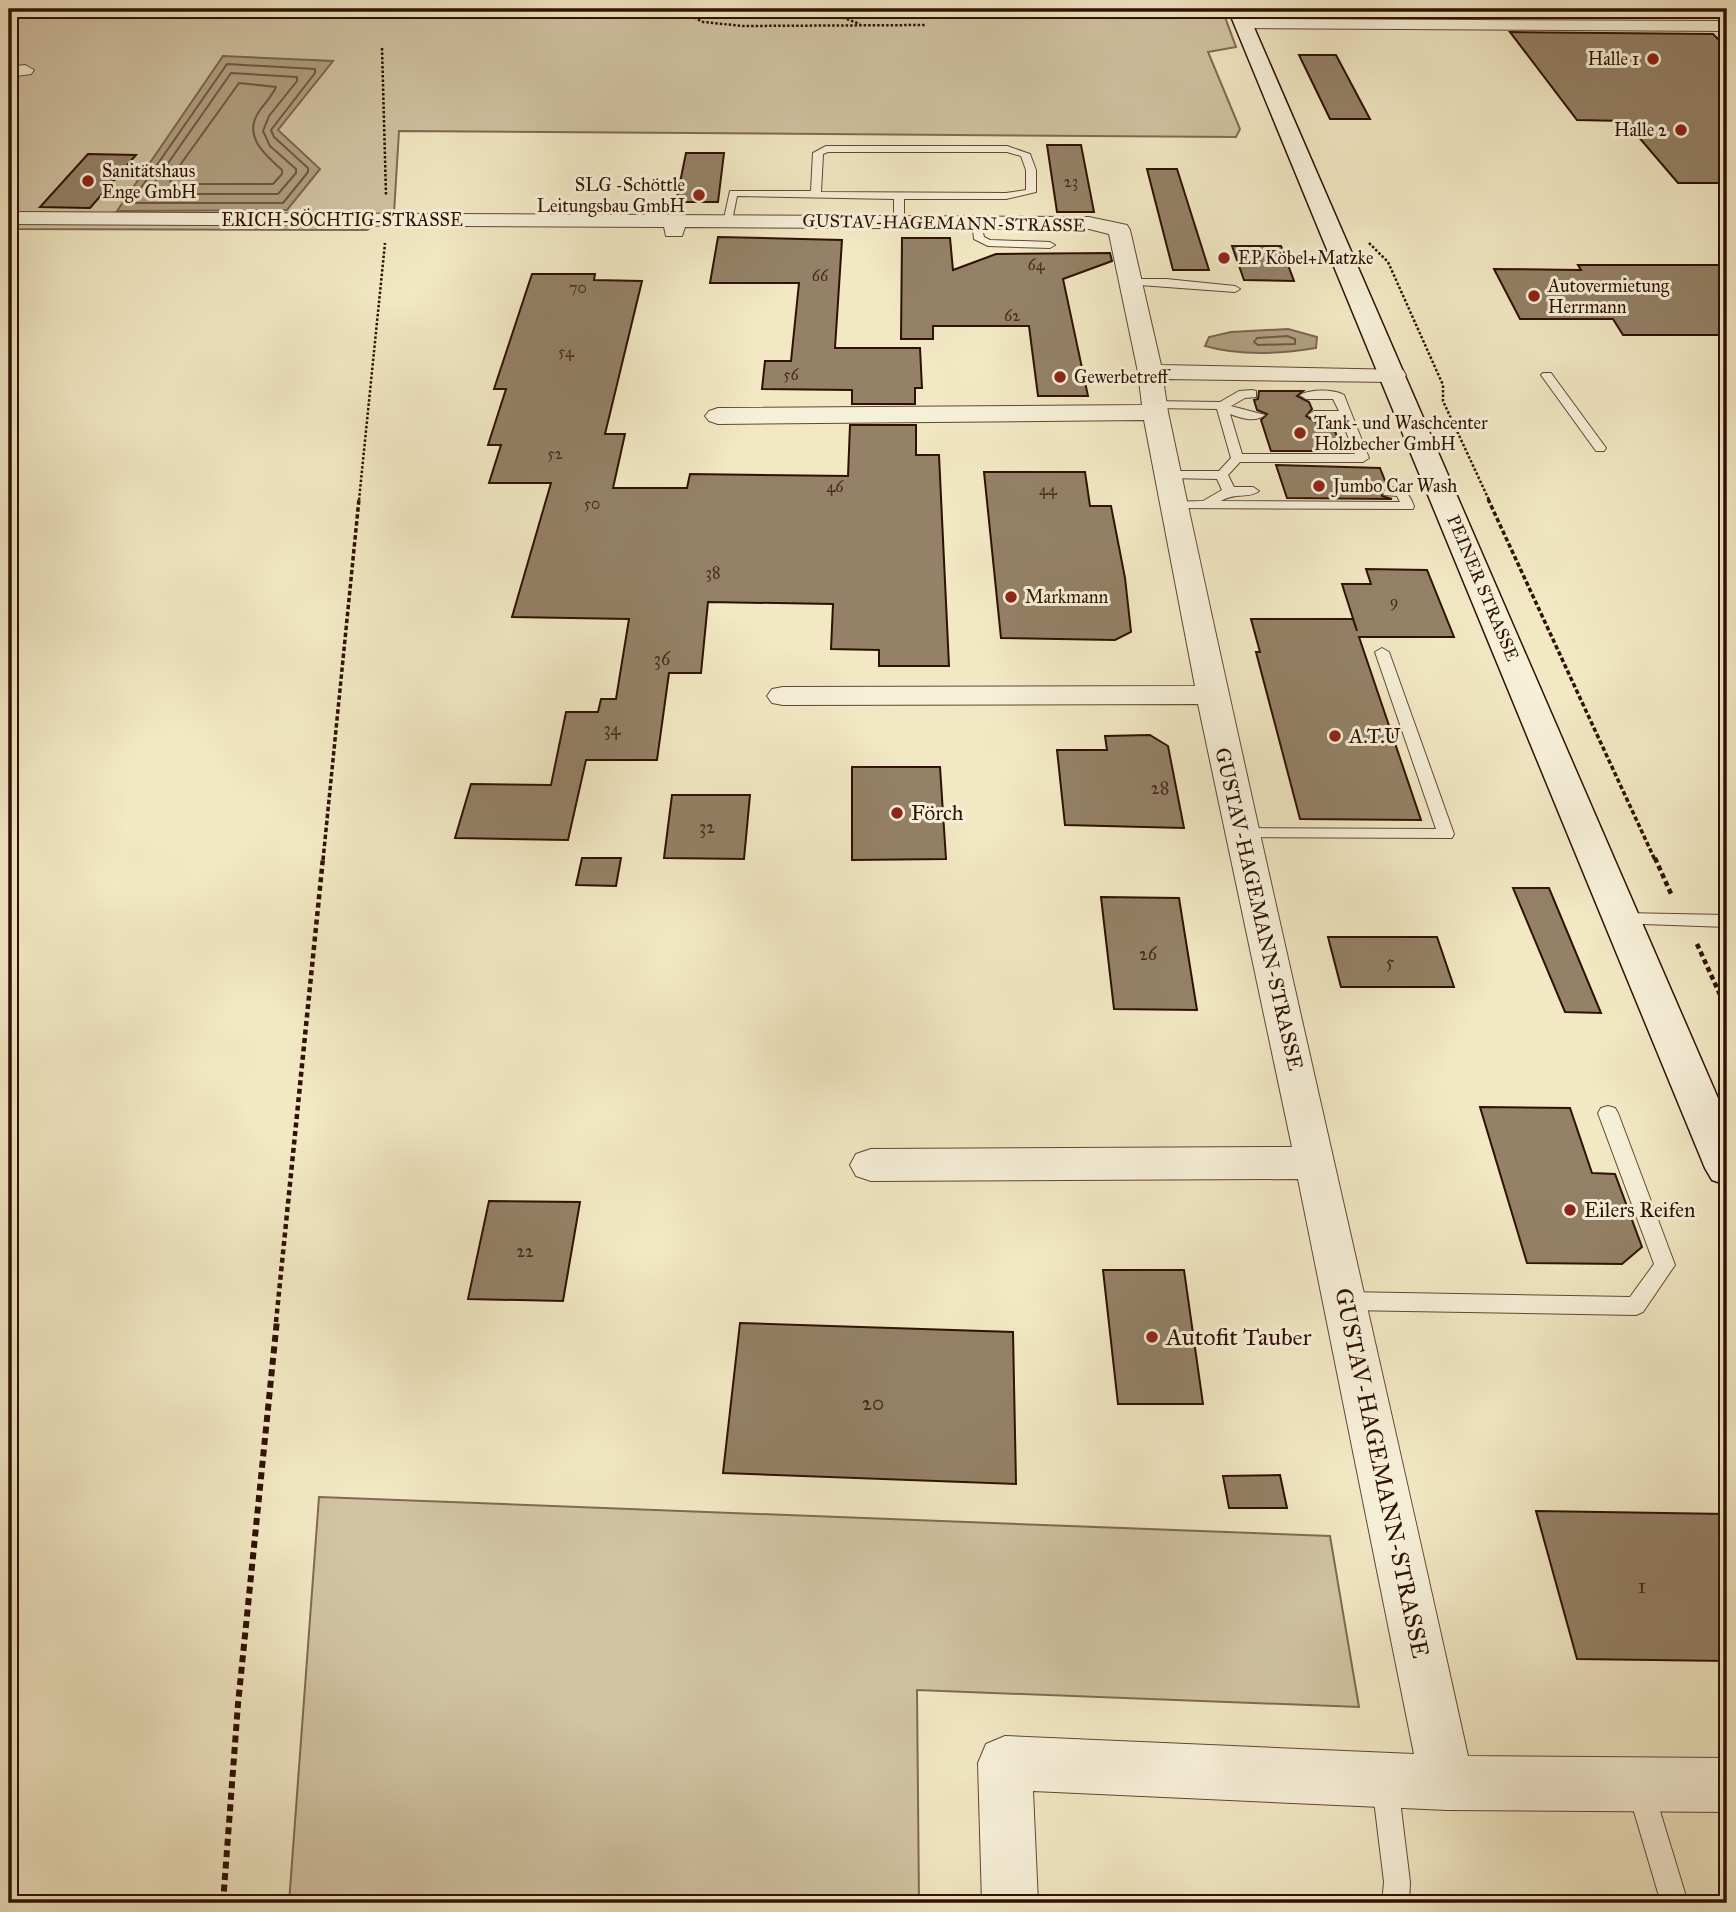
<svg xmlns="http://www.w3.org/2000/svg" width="1736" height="1912" font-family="'IM FELL Great Primer',serif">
  <rect width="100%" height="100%" fill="#f2e8c4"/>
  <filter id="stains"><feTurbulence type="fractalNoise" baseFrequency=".00286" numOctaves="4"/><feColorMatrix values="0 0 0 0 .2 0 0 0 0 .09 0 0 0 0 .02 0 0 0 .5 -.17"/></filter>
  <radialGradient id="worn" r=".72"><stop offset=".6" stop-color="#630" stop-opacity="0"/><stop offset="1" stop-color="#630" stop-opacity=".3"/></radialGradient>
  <g fill="#d1c3a3" stroke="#806a53" stroke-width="2">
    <path d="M9,9H1222L1236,47L1208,52L1240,129L1236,137L399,131L394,213L367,230L9,229Z"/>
    <path d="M319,1497L1330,1536L1359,1707L917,1690L919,1903H289Z"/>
  </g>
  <g fill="#b09f82" stroke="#7c664f" stroke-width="2">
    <path d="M223,56L333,61L278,130L320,169L287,210L117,211Z"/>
    <path d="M1288,329L1317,337L1316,348C1280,354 1240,356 1205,346L1209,337L1231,332Z"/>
  </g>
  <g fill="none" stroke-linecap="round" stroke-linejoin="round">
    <g stroke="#705842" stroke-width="2">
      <path d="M227,64L315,69V73L271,130L274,137L308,168V172L283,203H135L134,198Z"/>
      <path d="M231,73L297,77V81L269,116L263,131L270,146L296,169V173L278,194H151L150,189Z"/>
      <path d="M239,83L276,87C272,96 266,102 260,110C242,135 263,153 282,170V174L273,184H171L170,179Z"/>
      <path d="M1287,336L1295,339V344L1258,345L1254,342L1257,338Z"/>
    </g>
  </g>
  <g fill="#948167" stroke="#2f1103" stroke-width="2">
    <path d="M1510,32L1713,34L1727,48V183H1678L1625,121L1577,120Z"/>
    <path d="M1299,55H1336L1370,119H1330Z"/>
    <path d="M1047,145H1081L1094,212H1057Z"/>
    <path d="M686,153H724L718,202H676Z"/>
    <path d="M88,154L136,155L90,208L40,207Z"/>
    <path d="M1147,169H1177L1209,270H1173Z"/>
    <path d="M718,237L842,240L835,348H920L922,388H915V404H852V390L762,389L765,361H791L799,283H710Z"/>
    <path d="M902,238H950L953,270L996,254L1110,253L1112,261L1063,279L1088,396H1038L1029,326H933V339H901Z"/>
    <path d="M1232,246H1281L1294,281L1244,280Z"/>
    <path d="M1578,265H1727V335H1623L1613,319H1520L1494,269L1581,270Z"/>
    <path d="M532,274H595L594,280L642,281L605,434H625L613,488H687L690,474L848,476L850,425H916V455H939L949,666H879V650L831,649L833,604L708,602L701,673H669L657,760H586L568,840L455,838L471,784L551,785L566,712H598L601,699H616L629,619L512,617L551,483H489L501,445H488L506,389H494Z"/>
    <path d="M1259,391H1303L1297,396L1309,402L1312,409L1306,416L1317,423L1332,424L1343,451H1271L1261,420L1267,414L1257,410L1254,400L1258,399Z"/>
    <path d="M1276,465L1380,468L1387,486L1381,491L1382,496L1392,499L1287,498Z"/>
    <path d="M984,472H1085L1090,506H1111L1125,578L1131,632L1115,640L1001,638Z"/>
    <path d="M1366,569L1427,570L1454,637H1359L1421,820L1300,819L1256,652H1260L1251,619H1353L1357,631L1342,584H1371Z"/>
    <path d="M1150,735L1168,746L1184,828L1065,825L1057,750H1107L1105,736Z"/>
    <path d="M852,767H940L946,859L852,860Z"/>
    <path d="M672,795H750L744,859L664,858Z"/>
    <path d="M582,858H621L616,886L576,885Z"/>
    <path d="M1513,888H1549L1601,1013L1565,1012Z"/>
    <path d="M1101,897L1179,898L1197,1010L1114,1009Z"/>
    <path d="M1328,937H1437L1454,987H1341Z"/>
    <path d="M1480,1107L1570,1108L1592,1173L1615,1174L1642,1247L1622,1264L1527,1263Z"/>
    <path d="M489,1201L580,1202L563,1301L468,1299Z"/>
    <path d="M1103,1270H1184L1203,1404H1118Z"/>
    <path d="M740,1323L1013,1332L1016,1484L723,1473Z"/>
    <path d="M1280,1475L1287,1508H1229L1223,1476Z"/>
    <path d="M1536,1511L1727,1514V1661L1577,1659Z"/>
  </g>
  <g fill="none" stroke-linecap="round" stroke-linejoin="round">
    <defs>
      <g id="lane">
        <path d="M83,9L76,14H9V10Z"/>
        <path d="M1330,9H1435L1436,10L1432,12H1333Z"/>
        <path d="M826,146H1007L1030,154L1036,170V192L1006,199H904V222L899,225L894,222V199L737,196L732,221L723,223L730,191H811L813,153ZM828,152H1007L1021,156L1026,170V190L1006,193L821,192L823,154Z"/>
        <path d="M972,220H980L984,237L990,240L1050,242L1055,245L1050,248L988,246L974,239Z"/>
        <path d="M1130,279H1166L1235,286L1240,289L1235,292L1126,284V280Z"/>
        <path d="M1543,373H1551L1606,448L1604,451H1596L1541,375Z"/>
        <path d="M1252,390L1256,391V397L1245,398L1231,406L1265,415C1255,423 1241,418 1230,414L1242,454H1355L1341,419H1314L1308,415L1314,411H1339L1333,399H1306L1300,395C1310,389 1334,389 1344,395L1369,458L1363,462H1240L1228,475L1234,487H1253L1259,491C1249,499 1236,492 1221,501L1400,502L1397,496L1384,495L1383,492C1400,480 1408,491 1414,506L1413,509L1168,508V502L1203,501L1222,490L1217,479L1167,478L1163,477V471H1219L1231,458L1217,409L1154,408L1150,407V401L1220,402L1239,391Z"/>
        <path d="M1382,648L1389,652L1454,834L1452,838L1236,837L1234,833L1242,828L1436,829L1375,652Z"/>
        <path d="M1622,913L1727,915V927L1616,923L1613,919Z"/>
        <path d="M1608,1106L1615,1108L1618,1113L1675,1265L1643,1312L1636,1315L1346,1310L1339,1307L1336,1301L1339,1295L1346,1292L1630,1297L1654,1264L1598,1113L1601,1108Z"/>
        <path d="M1385,1771L1394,1775L1398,1784L1410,1882L1409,1903H1382L1384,1882L1372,1784L1376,1775Z"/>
        <path d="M1640,1775L1649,1779L1653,1788L1688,1903H1661L1627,1788L1631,1779Z"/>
      </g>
      <g id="street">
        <path d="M1243,19L1727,21V31L1237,28L1235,24L1237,20Z"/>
        <path d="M25,65L34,70L31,74L9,77V67Z"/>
        <path d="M9,212L1089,217L1127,225L1130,230L1161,365L1403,370L1406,375L1403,380L1394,382L1163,379L1168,412C1263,861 1369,1308 1468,1756L1727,1758V1812L1447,1810L1033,1791L1038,1903H982L978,1763L986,1744L1005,1736L1414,1754L1298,1179L871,1181L856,1176L850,1165L856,1154L871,1149L1292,1147L1198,704L783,705L772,703L767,696L772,689L783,687L1195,686L1144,420L718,424L709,421L705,416L709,411L718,408L1142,405L1138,372L1109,234L1089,229L685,227L682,236H666L664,227L9,224Z"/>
      </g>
      <path id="secondary" d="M1228,9H1246L1727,1119V1185L1712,1180L1705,1168Z"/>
    </defs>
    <use href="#lane" stroke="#604733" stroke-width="2"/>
    <use href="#street" stroke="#604733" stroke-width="2"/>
    <use href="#secondary" stroke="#2f1103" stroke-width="3"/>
    <g stroke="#2f1103" stroke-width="2.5" stroke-dasharray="2.5 2" stroke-linecap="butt">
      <path d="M678,9L703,22L743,26L925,25"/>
      <path d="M832,9L844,18L860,24"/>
      <path d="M382,48L386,195"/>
      <path d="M1369,243L1388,262L1443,385V401L1489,500"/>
      <path d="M359,500L385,243"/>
    </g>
    <g stroke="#2f1103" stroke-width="3.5" stroke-dasharray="4.5 2.5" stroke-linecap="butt">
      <path d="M1488,499L1655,860"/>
      <path d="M323,860L359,499"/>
    </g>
    <g stroke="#2f1103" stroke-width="4.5" stroke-dasharray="5 3.5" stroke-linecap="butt">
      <path d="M1655,858L1672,896"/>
      <path d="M1697,944L1727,1010"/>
      <path d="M276,1322L323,858"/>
    </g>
    <path stroke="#2f1103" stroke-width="6" stroke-dasharray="7 4.5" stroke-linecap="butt" d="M223,1903L238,1704L277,1320"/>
    <use href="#lane" fill="#f7f0d9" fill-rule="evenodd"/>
    <use href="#street" fill="#f7f0d9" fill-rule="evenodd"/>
    <use href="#secondary" fill="#f7f0d9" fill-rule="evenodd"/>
  </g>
  <g fill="#8f2418" stroke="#f7f0d9" stroke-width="2.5">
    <circle cx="1653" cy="59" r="7"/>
    <circle cx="1681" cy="130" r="7"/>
    <circle cx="88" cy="181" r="7"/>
    <circle cx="699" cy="195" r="7"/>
    <circle cx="1224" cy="258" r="7"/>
    <circle cx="1534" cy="296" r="7"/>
    <circle cx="1060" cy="377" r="7"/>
    <circle cx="1300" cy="433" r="7"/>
    <circle cx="1319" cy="486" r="7"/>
    <circle cx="1011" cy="597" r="7"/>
    <circle cx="1335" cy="736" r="7"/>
    <circle cx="897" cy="813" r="7"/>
    <circle cx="1570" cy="1210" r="7"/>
    <circle cx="1152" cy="1337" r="7"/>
  </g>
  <g text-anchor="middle" stroke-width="6" stroke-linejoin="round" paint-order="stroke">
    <g font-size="16" fill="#482d1c">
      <text x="1071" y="187">23</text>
      <text x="1036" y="270">64</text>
      <text x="820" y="281">66</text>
      <text x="578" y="293">70</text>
      <text x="1012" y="321">62</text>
      <text x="566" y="357">54</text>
      <text x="791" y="380">56</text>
      <text x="555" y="459">52</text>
      <text x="835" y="492">46</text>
      <text x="1048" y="495">44</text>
      <text x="592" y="509">50</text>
      <text x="713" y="578">38</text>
      <text x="1394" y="607">9</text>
    </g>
    <g font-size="18" fill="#2f1103" stroke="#f7f0d9" text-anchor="start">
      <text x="1639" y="65" text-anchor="end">Halle 1</text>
      <text x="1667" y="136" text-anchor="end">Halle 2</text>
      <text x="102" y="177">Sanitätshaus<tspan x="102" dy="21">Enge GmbH</tspan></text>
      <text x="685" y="191" text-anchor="end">SLG -Schöttle<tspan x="685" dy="21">Leitungsbau GmbH</tspan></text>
      <text x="1238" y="264">EP Köbel+Matzke</text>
      <text x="1548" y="292">Autovermietung<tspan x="1548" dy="21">Herrmann</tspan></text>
      <text x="1074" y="383">Gewerbetreff</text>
      <text x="1314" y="429">Tank- und Waschcenter<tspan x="1314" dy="21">Holzbecher GmbH</tspan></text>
      <text x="1333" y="492">Jumbo Car Wash</text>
      <text x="1025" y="603">Markmann</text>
    </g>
    <g font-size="18" fill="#2f1103" stroke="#f7f0d9">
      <text x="342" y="226">ERICH-SÖCHTIG-STRASSE</text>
      <text transform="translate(944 223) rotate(1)" y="6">GUSTAV-HAGEMANN-STRASSE</text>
      <text transform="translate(1483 588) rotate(67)" y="6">PEINER STRASSE</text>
    </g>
    <g font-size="18" fill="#482d1c">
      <text x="662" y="665">36</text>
      <text x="612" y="735">34</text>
      <text x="1160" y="794">28</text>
      <text x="707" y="833">32</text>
      <text x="1148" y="960">26</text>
      <text x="1390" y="968">5</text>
      <text x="525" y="1257">22</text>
    </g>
    <g font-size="21" fill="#2f1103" stroke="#f7f0d9" text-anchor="start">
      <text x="1349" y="743">A.T.U</text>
      <text x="911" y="820">Förch</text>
      <text x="1584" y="1217">Eilers Reifen</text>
    </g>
    <g font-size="21" fill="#2f1103" stroke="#f7f0d9">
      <text transform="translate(1259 909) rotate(77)" y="7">GUSTAV-HAGEMANN-STRASSE</text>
    </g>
    <g font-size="21" fill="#482d1c">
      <text x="873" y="1410">20</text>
      <text x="1642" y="1593">1</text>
    </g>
    <g font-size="24" fill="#2f1103" stroke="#f7f0d9" text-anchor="start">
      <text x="1166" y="1345">Autofit Tauber</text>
    </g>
    <g font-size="24" fill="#2f1103" stroke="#f7f0d9">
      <text transform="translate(1382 1473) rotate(78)" y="8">GUSTAV-HAGEMANN-STRASSE</text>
    </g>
  </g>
  <rect width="1736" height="1912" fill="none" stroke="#f2e8c4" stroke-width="35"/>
  <rect x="10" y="10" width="1715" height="1891" fill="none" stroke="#2f1103" stroke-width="3.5"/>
  <rect x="18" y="18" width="1701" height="1877" fill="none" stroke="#2f1103" stroke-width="2"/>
  <rect width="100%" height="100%" filter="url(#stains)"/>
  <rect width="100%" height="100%" fill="url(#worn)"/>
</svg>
